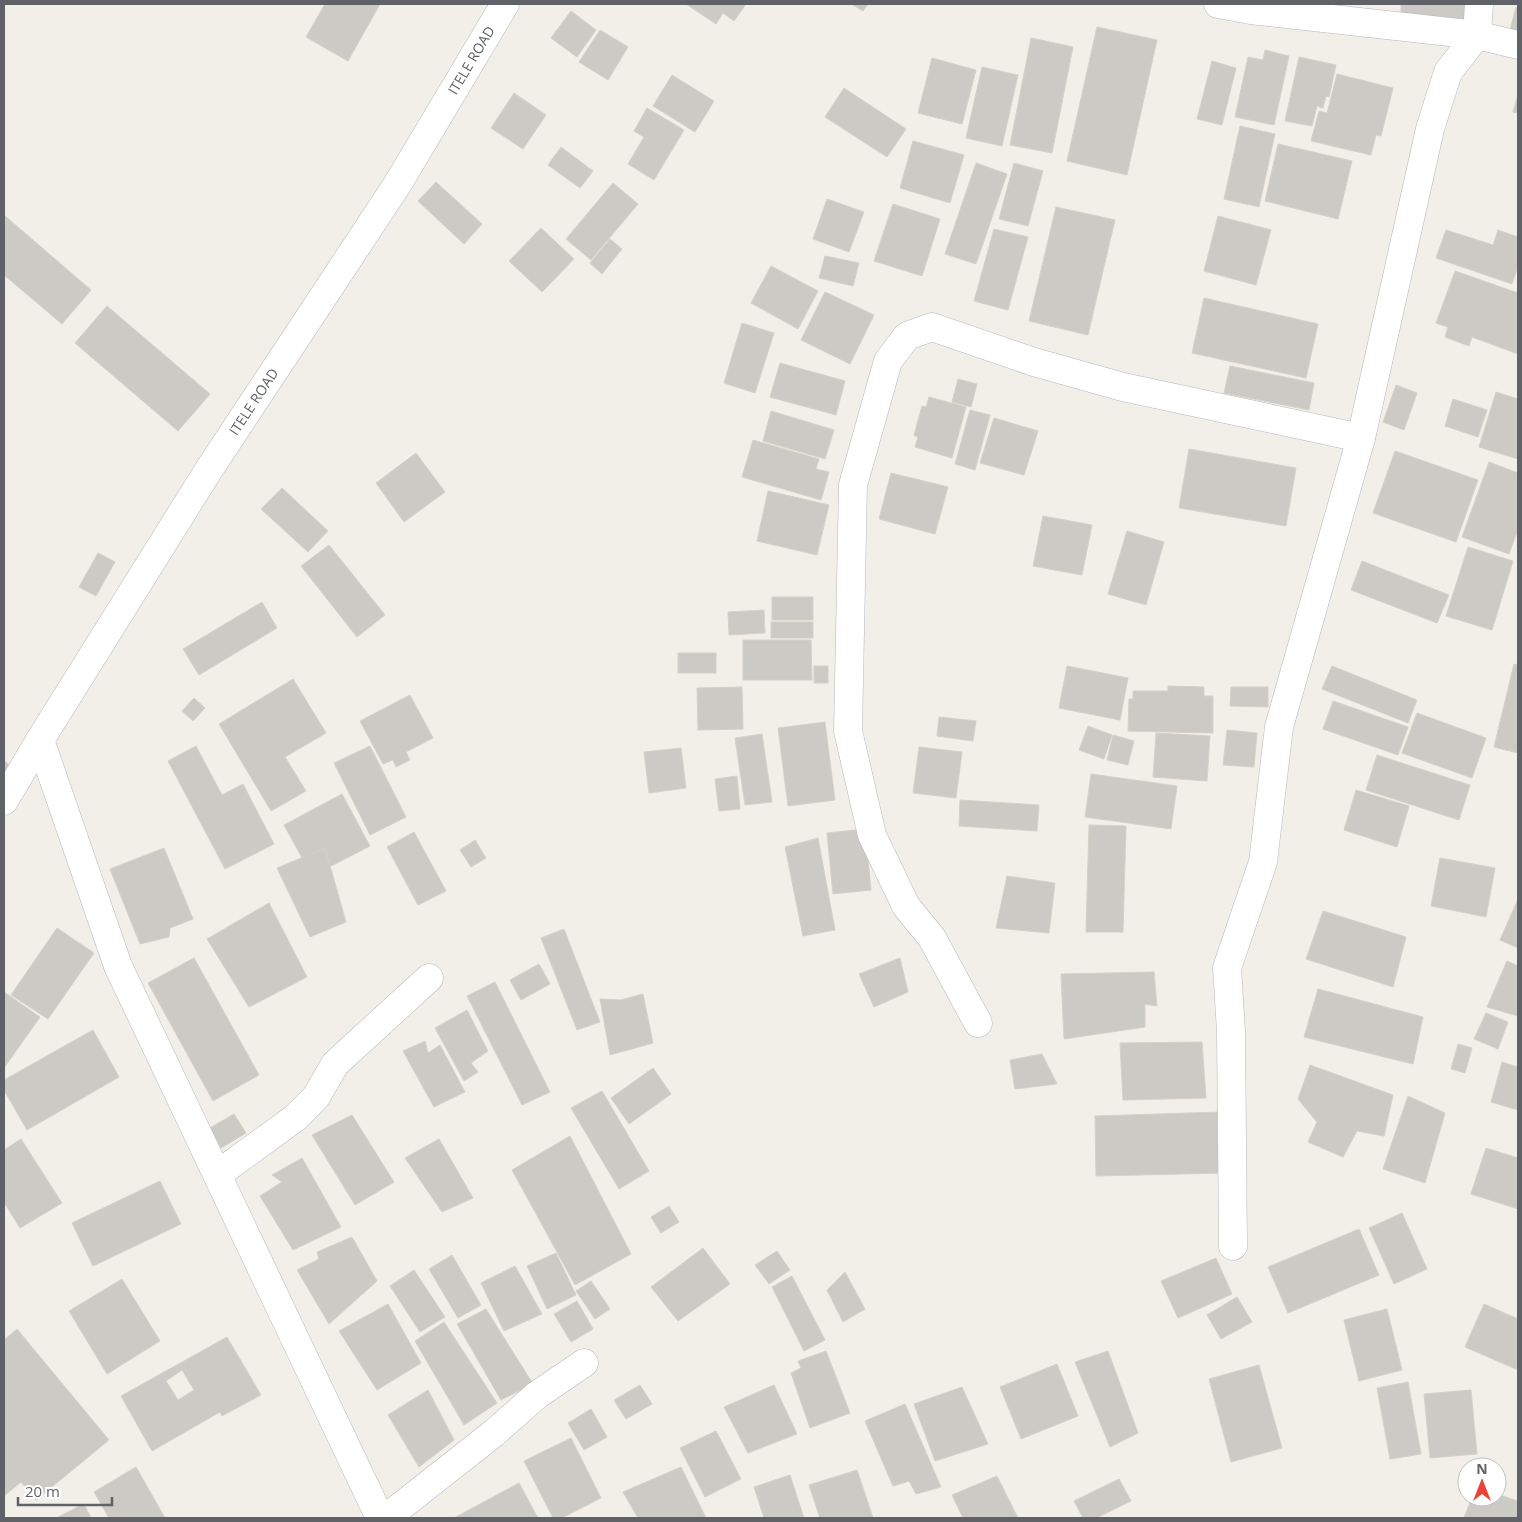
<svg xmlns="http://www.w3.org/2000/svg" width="1522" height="1522" font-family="'Open Sans',sans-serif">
  <rect width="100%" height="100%" fill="#f1efe8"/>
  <g fill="#cccac5" stroke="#d6d1c6" fill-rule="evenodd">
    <path d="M325,4H380L348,61L306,37Z"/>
    <path d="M686,4H746L734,21L723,13L716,24Z"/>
    <path d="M851,4H868L863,11Z"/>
    <rect x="1401" y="4" width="70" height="18"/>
    <path d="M1516,7L1518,8V32L1510,30Z"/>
    <path d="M571,11L596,30L577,57L551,38Z"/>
    <path d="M1097,27L1157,40L1127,175L1067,161Z"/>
    <path d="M600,30L628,47L608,80L579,62Z"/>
    <path d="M1031,38L1073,47L1052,153L1010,145Z"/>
    <path d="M1265,50L1289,56L1274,125L1235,117L1248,57L1263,60Z"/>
    <path d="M1299,57L1336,65L1329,97L1326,96L1323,108L1317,106L1312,126L1285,121Z"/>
    <path d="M932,58L976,70L962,124L918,113Z"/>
    <path d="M1212,61L1236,68L1222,125L1197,119Z"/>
    <path d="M982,67L1018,75L1002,146L966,138Z"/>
    <path d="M1337,74L1393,88L1381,136L1376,135L1371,155L1311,141L1319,111L1327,113Z"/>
    <path d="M672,75L714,101L695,132L653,106Z"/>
    <path d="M844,88L906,129L887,157L825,117Z"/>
    <path d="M514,93L546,115L523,149L491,128Z"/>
    <path d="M1518,94V113L1513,112Z"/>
    <path d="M647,108L684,130L654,180L628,164L644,137L634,131Z"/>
    <path d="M1240,126L1275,134L1259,207L1224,199Z"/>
    <path d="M913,141L964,155L950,203L900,188Z"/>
    <path d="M1278,144L1352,161L1338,219L1265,201Z"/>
    <path d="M561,147L593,171L580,188L548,165Z"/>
    <path d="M976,163L1007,174L976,264L945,254Z"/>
    <path d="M1014,163L1043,171L1028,226L999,219Z"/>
    <path d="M436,182L482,224L464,244L418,201Z"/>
    <path d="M613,183L638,204L591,260L566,239Z"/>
    <path d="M827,199L864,212L849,252L813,239Z"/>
    <path d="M893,204L940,219L922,276L874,261Z"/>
    <path d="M1056,207L1115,220L1088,335L1029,321Z"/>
    <path d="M4,215L91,290L62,324L4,275Z"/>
    <path d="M1218,216L1271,230L1256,285L1204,271Z"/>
    <path d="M541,228L574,259L542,292L509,261Z"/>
    <path d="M994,229L1028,237L1008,310L974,301Z"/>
    <path d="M1446,230L1493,245L1498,230L1518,237V266L1512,284L1436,258Z"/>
    <path d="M610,239L622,249L602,274L590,263Z"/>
    <path d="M825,256L859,263L853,286L819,278Z"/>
    <path d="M771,266L818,291L798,329L751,303Z"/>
    <path d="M1455,271L1518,293V354L1472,337L1469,346L1445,337L1448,327L1436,323Z"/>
    <path d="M825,292L874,315L850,364L801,340Z"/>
    <path d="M1204,298L1318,324L1306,378L1192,353Z"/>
    <path d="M107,306L210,394L178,431L75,343Z"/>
    <path d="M742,323L774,333L755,393L724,383Z"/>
    <path d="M780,363L845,381L836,415L770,397Z"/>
    <path d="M1230,366L1314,383L1309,410L1224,393Z"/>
    <path d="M958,379L977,384L971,407L952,402Z"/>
    <path d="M1396,385L1417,393L1404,430L1383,422Z"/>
    <path d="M1496,392L1518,399V459L1479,447Z"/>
    <path d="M929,397L966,407L952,458L915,447L918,437L914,435L922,406L926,407Z"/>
    <path d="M1453,399L1487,410L1478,437L1445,426Z"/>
    <path d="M970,410L990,415L975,470L955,464Z"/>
    <path d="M771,411L834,430L825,459L763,441Z"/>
    <path d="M994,418L1038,431L1024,475L980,463Z"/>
    <path d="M753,440L819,459L816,469L829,472L821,500L742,477Z"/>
    <path d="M1189,449L1296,468L1286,526L1179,508Z"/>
    <path d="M1395,451L1478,480L1456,542L1373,513Z"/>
    <path d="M416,453L445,492L404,522L376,483Z"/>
    <path d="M1489,462L1518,473V529L1509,554L1462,537Z"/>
    <path d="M891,473L948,487L935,534L879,519Z"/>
    <path d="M282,488L328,531L308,552L261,509Z"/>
    <path d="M768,491L829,505L817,555L757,541Z"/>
    <path d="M1043,516L1092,525L1082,575L1033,566Z"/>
    <path d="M1127,531L1164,542L1146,605L1108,594Z"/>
    <path d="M329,545L385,615L357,637L301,566Z"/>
    <path d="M1468,547L1513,561L1492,630L1446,616Z"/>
    <path d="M98,553L115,562L96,596L79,587Z"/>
    <path d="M1362,561L1449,595L1437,623L1351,590Z"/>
    <rect x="772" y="597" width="41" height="23"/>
    <path d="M262,602L277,628L199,675L183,649Z"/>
    <path d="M764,610L765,633L729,635L728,612Z"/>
    <rect x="771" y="622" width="42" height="16"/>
    <path d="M743,640H811L812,680H743Z"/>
    <rect x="678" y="653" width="38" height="20"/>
    <path d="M1514,664L1518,665V753L1494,747Z"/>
    <rect x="814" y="666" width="14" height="17"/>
    <path d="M1067,666L1128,678L1120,720L1059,708Z"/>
    <path d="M1332,666L1417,700L1408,723L1322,689Z"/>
    <path d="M293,679L326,733L285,757L306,791L271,811L219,724Z"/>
    <path d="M1168,686L1204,687V696H1213V733L1128,731L1129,699H1133V691H1168Z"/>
    <path d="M742,687L743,729L698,730L697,688Z"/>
    <path d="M1231,687H1268V707L1230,706Z"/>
    <path d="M410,695L433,738L406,752L410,760L396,767L393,760L383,764L360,721Z"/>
    <path d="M194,698L205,708L193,721L182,711Z"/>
    <path d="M1333,701L1408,727L1398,755L1323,729Z"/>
    <path d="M1417,713L1486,738L1472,778L1402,753Z"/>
    <path d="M939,717L976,721L973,741L937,736Z"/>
    <path d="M825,722L835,800L788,806L778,728Z"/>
    <path d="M1088,726L1112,735L1104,759L1079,750Z"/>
    <path d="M1227,730L1257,733L1254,767L1223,765Z"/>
    <path d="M1156,733L1210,736L1207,781L1153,777Z"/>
    <path d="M762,734L772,802L745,805L735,738Z"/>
    <path d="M1113,735L1134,741L1128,765L1107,760Z"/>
    <path d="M196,746L222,795L243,784L274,844L225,869L168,761Z"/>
    <path d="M370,746L406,817L370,835L334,763Z"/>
    <path d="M919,747L962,752L956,798L913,793Z"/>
    <path d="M681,748L686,788L649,793L644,752Z"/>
    <path d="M1377,755L1470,785L1459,820L1366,790Z"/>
    <path d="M4,760L10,766L4,773Z"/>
    <path d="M1091,774L1177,786L1171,829L1085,817Z"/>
    <path d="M737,776L740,809L719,811L715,779Z"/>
    <path d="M1356,790L1409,806L1397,847L1344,830Z"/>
    <path d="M342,794L370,846L312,876L284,825Z"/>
    <path d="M960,800L1039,805L1037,831L959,826Z"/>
    <path d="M1089,825L1126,826L1123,932H1086Z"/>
    <path d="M865,829L871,890L833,894L827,833Z"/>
    <path d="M414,832L446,891L418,905L387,847Z"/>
    <path d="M818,838L835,930L803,936L785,847Z"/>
    <path d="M475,840L486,858L471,867L460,850Z"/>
    <path d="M164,848L193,919L170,928L169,937L140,944L110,869Z"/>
    <path d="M325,848L346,922L310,937L277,868Z"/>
    <path d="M1440,858L1495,868L1486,917L1431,906Z"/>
    <path d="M1007,876L1055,883L1049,933L996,928Z"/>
    <path d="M1518,899V948L1500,940Z"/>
    <path d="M269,903L307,977L249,1007L207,939Z"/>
    <path d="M1323,911L1406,937L1393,987L1306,959Z"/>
    <path d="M57,928L94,953L48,1019L11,995Z"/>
    <path d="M564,929L600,1022L577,1030L541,938Z"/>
    <path d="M194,958L259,1075L213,1101L148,983Z"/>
    <path d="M900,958L908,992L874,1007L859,974Z"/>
    <path d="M1507,961L1518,966V1016L1487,1007Z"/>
    <path d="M539,964L550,984L521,1000L510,980Z"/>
    <path d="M1154,972L1157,1006L1145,1004V1027L1064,1039L1061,974Z"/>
    <path d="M495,982L550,1092L522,1105L467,996Z"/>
    <path d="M1318,989L1423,1017L1413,1064L1304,1037Z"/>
    <path d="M4,992L40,1017L4,1068Z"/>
    <path d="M643,994L653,1043L610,1055L600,999L621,1000Z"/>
    <path d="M467,1010L488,1051L471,1063L478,1072L464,1081L435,1028Z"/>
    <path d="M1486,1013L1508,1022L1498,1049L1474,1039Z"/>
    <path d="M93,1030L119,1077L27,1130L4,1090V1080Z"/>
    <path d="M425,1041L428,1053L440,1045L465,1092L434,1107L403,1051Z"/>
    <path d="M1202,1042L1206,1098L1123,1100L1120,1043Z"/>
    <path d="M1458,1044L1472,1048L1465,1073L1451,1069Z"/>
    <path d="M1042,1054L1057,1084L1015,1089L1010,1060Z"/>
    <path d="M1502,1062L1518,1067V1110L1491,1102Z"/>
    <path d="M1310,1065L1393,1095L1384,1136L1357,1131L1343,1157L1308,1142L1317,1122L1298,1099Z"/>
    <path d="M653,1068L671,1094L629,1124L611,1098Z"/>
    <path d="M602,1091L649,1171L619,1189L571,1108Z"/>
    <path d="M1408,1096L1445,1113L1425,1183L1383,1169Z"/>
    <path d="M1221,1112L1223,1173L1096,1176L1095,1116Z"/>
    <path d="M234,1114L246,1133L221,1148L210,1128Z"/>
    <path d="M352,1115L394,1182L355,1205L312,1135Z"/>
    <path d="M570,1136L631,1254L575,1285L512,1170Z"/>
    <path d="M21,1139L62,1203L20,1228L4,1202V1150Z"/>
    <path d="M439,1139L473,1198L442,1212L405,1158Z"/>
    <path d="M1486,1148L1518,1158V1209L1471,1194Z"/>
    <path d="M302,1158L341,1227L293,1250L260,1196L282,1182L272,1175Z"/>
    <path d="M160,1181L181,1224L93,1266L72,1223Z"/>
    <path d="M669,1206L679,1222L661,1233L651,1217Z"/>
    <path d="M1402,1213L1427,1269L1394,1284L1369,1228Z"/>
    <path d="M1359,1229L1379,1275L1288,1313L1268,1267Z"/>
    <path d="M352,1237L377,1281L329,1324L297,1270L319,1259L317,1252Z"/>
    <path d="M703,1248L730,1284L678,1321L651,1287Z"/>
    <path d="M777,1251L790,1270L769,1284L755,1265Z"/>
    <path d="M556,1253L576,1295L547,1309L527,1266Z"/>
    <path d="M452,1255L481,1305L458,1318L429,1269Z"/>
    <path d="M1216,1258L1232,1294L1178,1318L1161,1281Z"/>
    <path d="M515,1266L542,1314L504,1331L481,1283Z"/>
    <path d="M414,1270L445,1317L420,1332L390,1286Z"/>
    <path d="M845,1272L865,1309L843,1322L827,1290Z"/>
    <path d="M792,1276L825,1340L804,1351L772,1287Z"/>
    <path d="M122,1279L160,1341L107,1374L69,1311Z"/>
    <path d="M591,1281L610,1309L595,1319L576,1291Z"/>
    <path d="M1237,1297L1252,1322L1221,1339L1207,1315Z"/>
    <path d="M577,1301L593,1329L571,1342L554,1314Z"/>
    <path d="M388,1304L421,1363L377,1390L339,1331Z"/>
    <path d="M1484,1304L1518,1319V1370L1465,1347Z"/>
    <path d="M486,1309L533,1384L501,1400L457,1324Z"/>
    <path d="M1387,1309L1402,1370L1359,1381L1344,1320Z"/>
    <path d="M444,1322L497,1403L464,1425L415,1341Z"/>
    <path d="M17,1329L109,1440L36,1500L21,1482L4,1496V1340Z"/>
    <path d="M227,1337L261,1395L222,1416L220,1412L152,1451L121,1396ZM182,1370L194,1390L178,1400L166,1381Z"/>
    <path d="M826,1351L850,1413L810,1428L791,1373L801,1368L798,1361Z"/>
    <path d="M1108,1351L1138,1433L1110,1447L1075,1362Z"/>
    <path d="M1057,1364L1078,1416L1021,1439L1000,1387Z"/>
    <path d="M1259,1365L1282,1448L1231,1462L1209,1379Z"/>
    <path d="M1408,1382L1421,1454L1390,1459L1377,1388Z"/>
    <path d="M640,1385L652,1404L626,1419L614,1400Z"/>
    <path d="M774,1385L797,1434L748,1453L724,1407Z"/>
    <path d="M962,1387L988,1444L935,1461L914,1404Z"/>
    <path d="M428,1390L454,1440L419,1467L388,1415Z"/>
    <path d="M1471,1390L1477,1454L1430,1458L1424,1394Z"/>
    <path d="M905,1404L941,1487L916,1494L909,1481L893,1486L865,1421Z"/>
    <path d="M591,1409L607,1437L584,1450L568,1423Z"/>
    <path d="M716,1431L741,1479L705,1497L680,1448Z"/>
    <path d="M571,1438L601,1498L562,1518H553L524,1461Z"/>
    <path d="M136,1467L165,1518H109L94,1492Z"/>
    <path d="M681,1467L706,1518H638L623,1492Z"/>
    <path d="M857,1470L873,1518H820L809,1485Z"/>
    <path d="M790,1475L804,1518H764L754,1487Z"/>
    <path d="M997,1476L1018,1518H963L952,1495Z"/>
    <path d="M1119,1479L1131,1501L1096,1518H1083L1074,1501Z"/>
    <path d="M519,1483L538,1518H454Z"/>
    <path d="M1497,1494L1518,1501V1518H1464L1472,1497H1497Z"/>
    <path d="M84,1504L91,1518H56Z"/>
  </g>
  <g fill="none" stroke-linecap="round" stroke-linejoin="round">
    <defs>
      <g id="street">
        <path d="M1218,4L1251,10L1477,35L1518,45"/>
        <path d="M40,740L118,966L380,1518"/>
        <path id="s1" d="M4,801L40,740L208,471L397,185L505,4"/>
        <path d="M978,1023L932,938L906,906L872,835L848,731L853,485L888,361L907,336L932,327L1034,362L1123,387L1361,438"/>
        <path d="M218,1174L295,1118L316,1097L335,1064L429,978"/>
        <path d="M1233,1246L1231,1031L1227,968L1263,862L1279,727L1361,438L1430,129L1448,72L1477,35L1479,4"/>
        <path d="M386,1518L494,1433L537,1395L584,1363"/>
      </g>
    </defs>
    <use href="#street" stroke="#b5b8bc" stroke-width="29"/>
    <use href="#street" stroke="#fff" stroke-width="28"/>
  </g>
  <g text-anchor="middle" stroke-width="4" stroke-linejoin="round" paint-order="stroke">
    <g font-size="14" fill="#5f6368" stroke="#fff">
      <text dy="5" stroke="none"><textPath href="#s1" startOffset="876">ITELE ROAD</textPath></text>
      <text dy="5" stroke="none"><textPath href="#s1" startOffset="471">ITELE ROAD</textPath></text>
    </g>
  </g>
  <rect width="1522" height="1522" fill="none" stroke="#5f6368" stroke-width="10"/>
  <g transform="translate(1482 1482)"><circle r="24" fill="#ffffff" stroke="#bfc1c3"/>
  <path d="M0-4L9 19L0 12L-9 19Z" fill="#ea4335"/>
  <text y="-8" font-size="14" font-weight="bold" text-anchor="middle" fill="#5f6368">N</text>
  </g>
  <path d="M18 1497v8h94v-8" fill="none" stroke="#5f6368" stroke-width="2.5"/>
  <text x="25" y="1497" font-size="15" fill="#5f6368" stroke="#ffffff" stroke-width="4" paint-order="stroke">20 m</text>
</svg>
